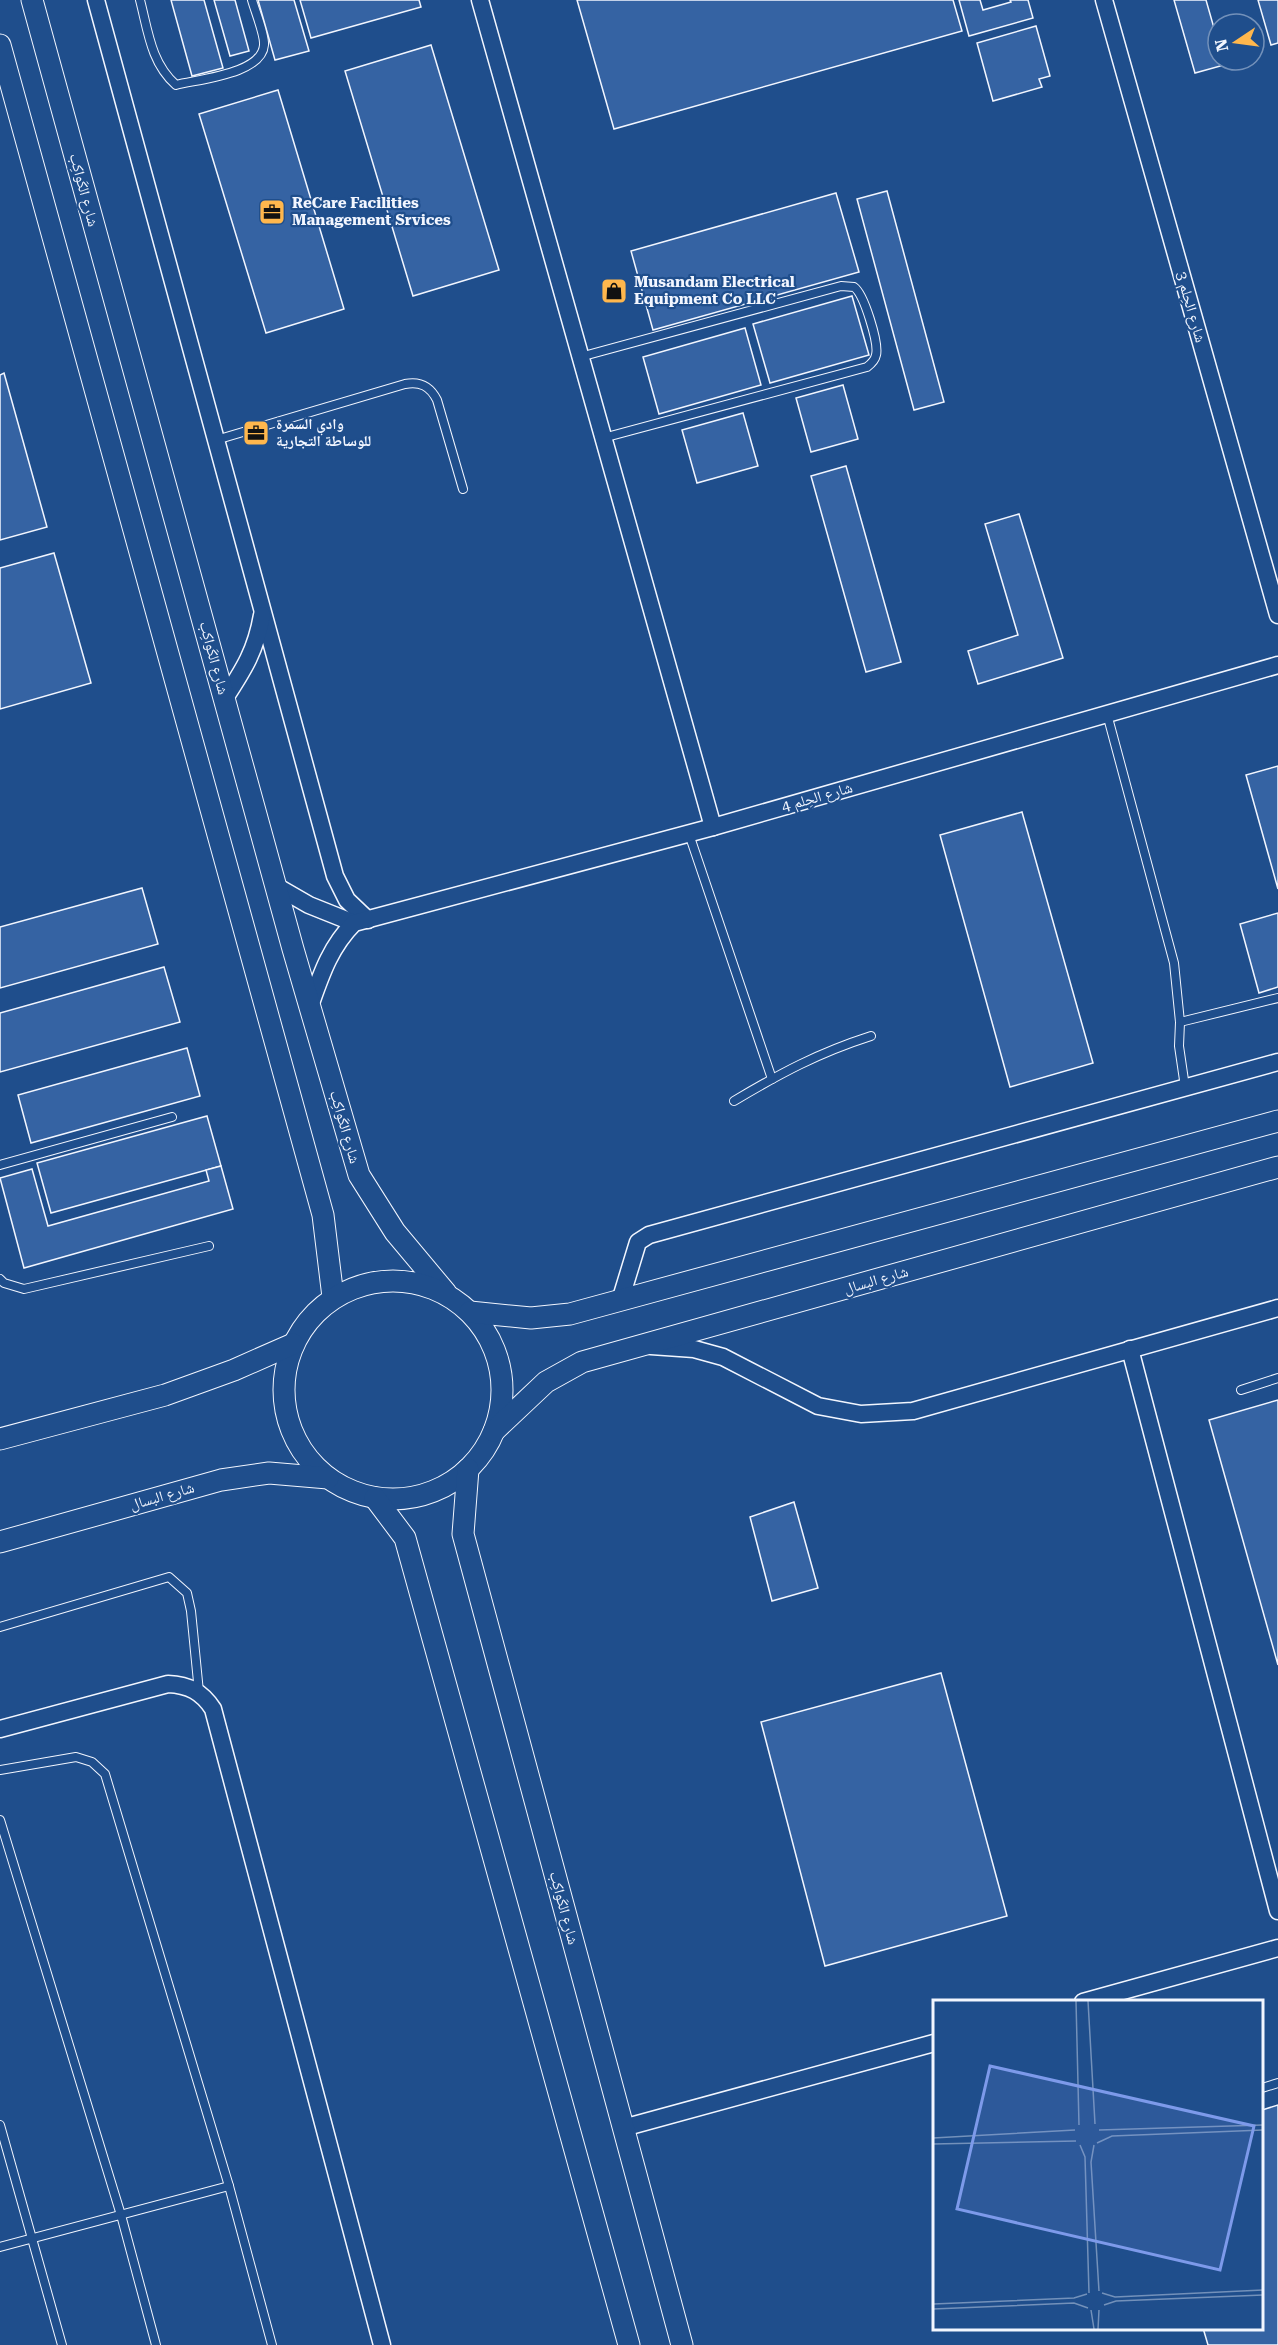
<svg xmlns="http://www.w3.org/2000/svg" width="1278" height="2345" font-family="'Roboto Serif','Noto Naskh Arabic',serif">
  <rect width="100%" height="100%" fill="#1f4e8c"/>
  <g fill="#3563a3" stroke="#f2f6ff" stroke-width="1.5">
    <path d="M171,0H204L223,68L192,76Z"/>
    <path d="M214,0H235L249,51L230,56Z"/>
    <path d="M258,0H294L309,51L275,60Z"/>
    <path d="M300,0H419L421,7L311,38Z"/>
    <path d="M577,0H953L962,31L614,129Z"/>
    <path d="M959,0H980L983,10L1011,2L1010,0H1028L1033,18L969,36Z"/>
    <path d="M1174,0H1206L1218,42V60H1223L1224,65L1195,73Z"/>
    <path d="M1258,0H1278V43L1271,45Z"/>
    <path d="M1036,26L1050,76L1039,79L1042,87L993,101L977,43Z"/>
    <path d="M431,45L499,270L413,296L345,71Z"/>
    <path d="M278,90L344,309L266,333L199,114Z"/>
    <path d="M887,191L944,402L914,410L857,199Z"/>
    <path d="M836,193L859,272L653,330L631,251Z"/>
    <path d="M852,296L869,355L770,383L753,324Z"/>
    <path d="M745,328L761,385L659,414L643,357Z"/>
    <path d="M4,373L47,527L0,540V375Z"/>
    <path d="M843,385L858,439L811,452L796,398Z"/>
    <path d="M743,413L758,466L697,483L682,430Z"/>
    <path d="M846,466L901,662L866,672L811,476Z"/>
    <path d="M1019,514L1063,658L978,684L968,651L1018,635L985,524Z"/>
    <path d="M54,553L91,683L0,709V568Z"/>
    <path d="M1278,766V889L1246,775Z"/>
    <path d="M1022,812L1093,1063L1010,1087L940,835Z"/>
    <path d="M142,888L158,944L0,988V927Z"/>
    <path d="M1278,913V987L1259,993L1240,924Z"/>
    <path d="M164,967L180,1022L0,1072V1013Z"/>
    <path d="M187,1048L200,1096L31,1143L18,1095Z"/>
    <path d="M207,1116L221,1166L51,1213L37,1163Z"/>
    <path d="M221,1166L233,1209L24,1268L0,1178L32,1169L48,1226L209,1181L206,1170Z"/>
    <path d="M1278,1400V1665L1209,1420Z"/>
    <path d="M794,1502L818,1588L772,1601L750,1517Z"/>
    <path d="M941,1673L1007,1916L825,1966L761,1722Z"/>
    <path d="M1278,2105V2345H1208L1203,2328H1262V2110Z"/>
  </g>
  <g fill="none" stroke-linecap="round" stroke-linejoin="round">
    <defs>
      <g id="service">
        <path d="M140,0C148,31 151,63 176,85C199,79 262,74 264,45C265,35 255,11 252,0"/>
        <path d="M580,357L841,286L854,287C864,294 879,343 876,355C875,360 871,364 867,367L603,438"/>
        <path d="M216,440L405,384C420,381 430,386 437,400L463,489"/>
        <path d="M1107,714L1174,963L1180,1022L1179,1046L1185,1087"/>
        <path d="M689,834L772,1079"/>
        <path d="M1180,1022L1278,998"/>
        <path d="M734,1101C781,1073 818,1053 871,1036"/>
        <path d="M0,1165L172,1117"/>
        <path d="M0,1279L4,1283L24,1289L209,1246"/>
        <path d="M1241,1390L1278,1378"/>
        <path d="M0,1627L169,1577L187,1593L191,1611L199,1692"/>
        <path d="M0,1770L76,1757L92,1762L105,1774L229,2186L272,2345"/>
        <path d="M0,1820L121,2215L156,2345"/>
        <path d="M1262,2088L1278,2083"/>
        <path d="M0,2125L62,2345"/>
        <path d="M0,2247L229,2186"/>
      </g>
      <g id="minor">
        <path d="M96,0L335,876L347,900L368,920"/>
        <path d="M480,0L713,827"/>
        <path d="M1104,0L1278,615"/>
        <path d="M225,698C244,669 256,650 262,615"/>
        <path d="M276,886L309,905L354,923"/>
        <path d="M310,1006C321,975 330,947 354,923L713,827L1278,665"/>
        <path d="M620,1301L638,1242L649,1235L1278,1062"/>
        <path d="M651,1346L694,1349L723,1357L818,1406L861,1414L913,1411L1278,1308"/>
        <path d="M1130,1349L1278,1911"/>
        <path d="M0,1729L168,1684C189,1685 202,1692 213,1709L382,2345"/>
        <path d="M1083,2002L1278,1948"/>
        <path d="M623,2128L934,2043"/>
      </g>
      <g id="tertiary">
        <path d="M32,0L293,949L359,1175L395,1232L446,1293"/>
        <path d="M0,45L323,1215L333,1297"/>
        <circle cx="393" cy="1390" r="109"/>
        <path d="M470,1312L531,1318L570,1314L1278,1121"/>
        <path d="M494,1431L546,1382L582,1362L1278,1167"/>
        <path d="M0,1439L165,1395L234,1370L293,1344"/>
        <path d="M468,1469L463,1534L682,2345"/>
        <path d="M375,1498L405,1538L629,2345"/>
        <path d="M0,1542L221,1480L269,1473L328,1478"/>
      </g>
    </defs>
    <use href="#service" stroke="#f2f6ff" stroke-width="10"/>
    <use href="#minor" stroke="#f2f6ff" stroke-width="19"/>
    <use href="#tertiary" stroke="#f2f6ff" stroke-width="23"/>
    <use href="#service" stroke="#1f4e8c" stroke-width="8"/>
    <use href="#minor" stroke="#1f4e8c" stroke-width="16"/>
    <use href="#tertiary" stroke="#1f4e8c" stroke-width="21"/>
  </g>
  <defs>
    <symbol id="office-square" viewBox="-11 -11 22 22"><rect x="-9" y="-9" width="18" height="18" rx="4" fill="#ffb74d" stroke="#1f4e8c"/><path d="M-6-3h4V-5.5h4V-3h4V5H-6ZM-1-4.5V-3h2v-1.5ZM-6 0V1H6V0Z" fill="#111"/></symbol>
    <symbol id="shop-square" viewBox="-11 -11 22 22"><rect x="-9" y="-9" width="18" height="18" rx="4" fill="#ffb74d" stroke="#1f4e8c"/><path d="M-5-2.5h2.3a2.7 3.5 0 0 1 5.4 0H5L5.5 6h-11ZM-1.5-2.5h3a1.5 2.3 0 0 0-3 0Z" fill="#111"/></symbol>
  </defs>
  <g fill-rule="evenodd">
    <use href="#office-square" x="257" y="197" width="30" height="30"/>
    <use href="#shop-square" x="599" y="276" width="30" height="30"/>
    <use href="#office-square" x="241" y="418" width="30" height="30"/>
  </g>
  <g text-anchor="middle" stroke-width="4.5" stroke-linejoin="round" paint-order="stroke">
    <g font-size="15" fill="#f2f6ff" stroke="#1f4e8c">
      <text transform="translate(84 190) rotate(75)" y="5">شارع الكَواكِب</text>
      <text transform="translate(1191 307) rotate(74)" y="5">شارع الحِلم 3</text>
      <text transform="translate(214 658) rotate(75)" y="5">شارع الكَواكِب</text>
      <text transform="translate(817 797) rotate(-16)" y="5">شارع الحِلم 4</text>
      <text transform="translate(345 1127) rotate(74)" y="5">شارع الكَواكِب</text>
      <text transform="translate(876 1280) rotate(-16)" y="5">شارع البسال</text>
      <text transform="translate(162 1496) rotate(-16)" y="5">شارع البسال</text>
      <text transform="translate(564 1908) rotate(75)" y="5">شارع الكَواكِب</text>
    </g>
    <g font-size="15" font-weight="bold" fill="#f2f6ff" stroke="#1f4e8c" text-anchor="start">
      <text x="292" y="208">ReCare Facilities<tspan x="292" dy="17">Management Srvices</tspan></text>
      <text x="634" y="287">Musandam Electrical<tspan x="634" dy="17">Equipment Co LLC</tspan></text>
      <text x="276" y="429">وادي السمرة<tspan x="276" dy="17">للوساطة التجارية</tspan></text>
    </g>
  </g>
  <g transform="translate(933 2000)">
    <rect width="330" height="330" fill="#1f4e8c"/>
    <path fill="none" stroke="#7391ba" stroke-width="1.5" d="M143,1L146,125M155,1L162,124M166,130L330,125M0,138L142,130M164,143L179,136L330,130M0,144L143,141M147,145L152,157L156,293M161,145L158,162L166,291M169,293L182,297L330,290M0,304L141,298L154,294M171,305L183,301L330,295M0,309L141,303L155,308M158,310L161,329M165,329L166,310"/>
    <path fill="#7d9aea" fill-opacity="0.15" stroke="#7d9aea" stroke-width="3" d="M57,66L321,126L287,270L24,209Z"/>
    <rect width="330" height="330" fill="none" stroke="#f2f6ff" stroke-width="3"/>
  </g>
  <g transform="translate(1236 42) rotate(257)"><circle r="28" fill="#1f4e8c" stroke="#7391ba" stroke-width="1.5"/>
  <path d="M0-4.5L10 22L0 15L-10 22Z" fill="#ffb74d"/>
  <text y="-9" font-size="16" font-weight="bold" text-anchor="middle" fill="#f2f6ff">N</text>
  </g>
</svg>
